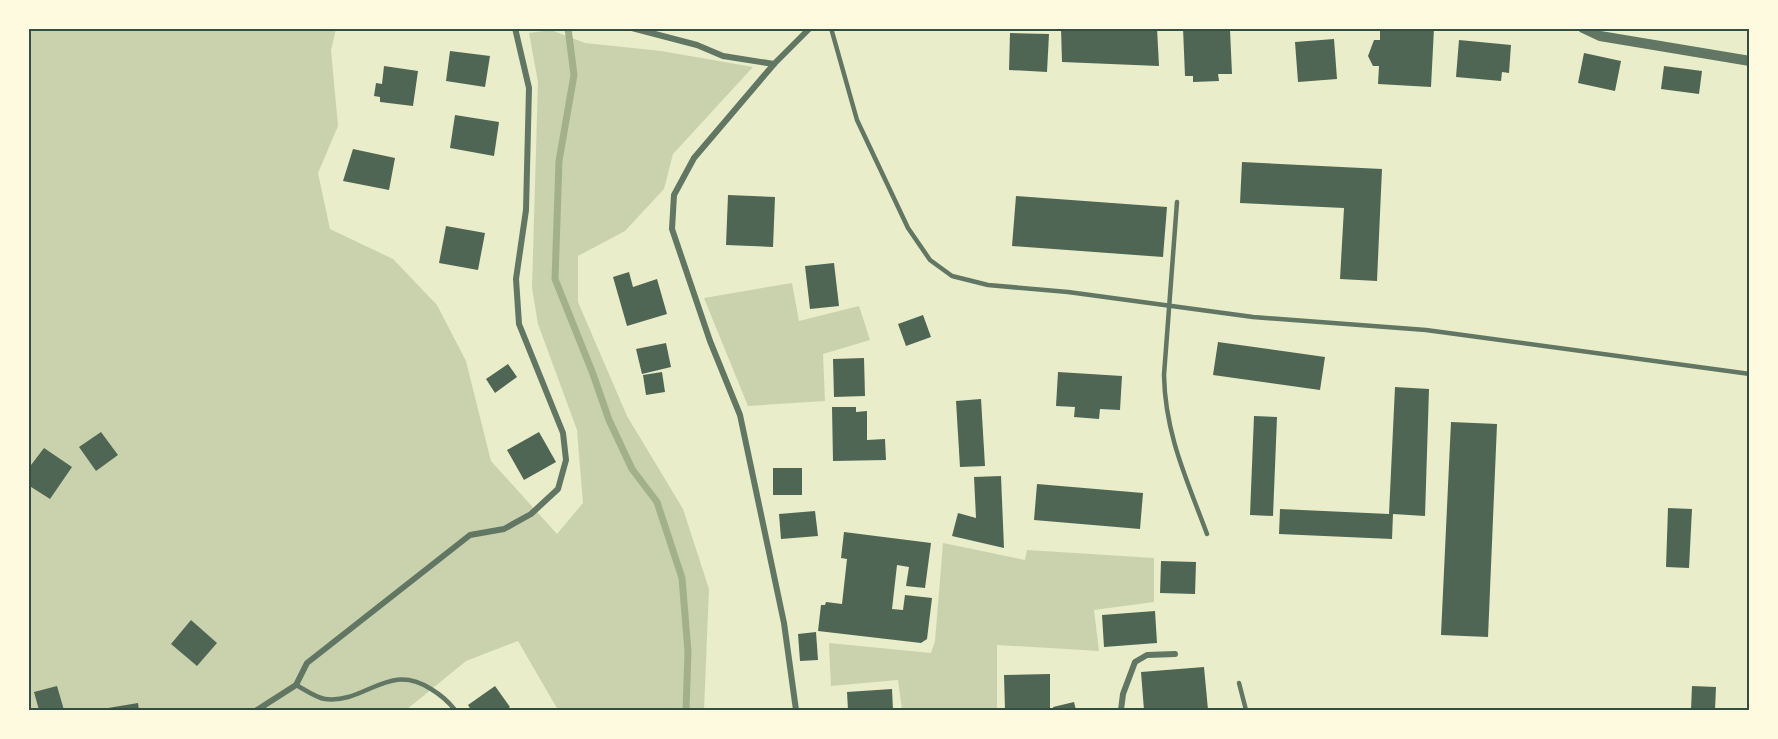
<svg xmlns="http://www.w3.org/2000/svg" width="1778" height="739" font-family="'Source Sans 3',sans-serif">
  <rect width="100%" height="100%" fill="#e9edc9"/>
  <g fill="#cad2ad">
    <path d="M28,29H336L331,50L338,126L318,173L330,229L393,259L437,305L466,361L491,461L557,534L583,503L577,430L538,324L532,288L538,82L529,33L551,30L585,43L661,51L753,67L673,154L664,189L625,231L578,256V302L627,416L683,509L709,589L704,710H558L518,641L466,661L406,710H29Z"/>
    <path d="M792,283L799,321L859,306L870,340L823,354L825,401L748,406L704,298Z"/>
    <path d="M943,543L1025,560L1027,550L1154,558V602L1094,610L1099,651L997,645V710H902L898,680L831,686L829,643L931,653L935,641Z"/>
  </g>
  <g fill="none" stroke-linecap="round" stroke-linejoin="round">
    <path stroke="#a3b18a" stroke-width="7" d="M568,28L574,75L559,161L555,279L593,374L609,420L632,469L657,502L682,578L688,652L686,710"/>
  </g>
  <g fill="#4f6655">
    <path d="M1061,28H1157L1159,66L1062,62Z"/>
    <path d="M1183,28L1230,30L1232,74H1218L1219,81L1193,82V76H1185Z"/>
    <path d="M1380,28H1434L1431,87L1378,84L1379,66H1373L1368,56L1374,40H1380Z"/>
    <path d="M1010,33L1049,34L1047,72L1009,70Z"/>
    <path d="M1334,39L1337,79L1298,82L1295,42Z"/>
    <path d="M1459,40L1511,45L1509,73L1502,72L1501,81L1456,77Z"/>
    <path d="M450,51L490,56L485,87L446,81Z"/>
    <path d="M1584,53L1621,61L1615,91L1578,83Z"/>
    <path d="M384,66L418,71L413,106L380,102V97L374,96L376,83L382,84Z"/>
    <path d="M1664,66L1702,71L1699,94L1661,89Z"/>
    <path d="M455,115L499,122L494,156L450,148Z"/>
    <path d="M353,149L395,158L389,190L343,181Z"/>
    <path d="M1242,162L1382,169L1377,281L1340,279L1344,208L1240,203Z"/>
    <path d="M728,195L775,197L773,247L726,245Z"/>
    <path d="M1016,196L1167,207L1163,257L1012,246Z"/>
    <path d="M446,226L485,233L478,270L439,263Z"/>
    <path d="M834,263L839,306L810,309L805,266Z"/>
    <path d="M629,272L633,287L657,279L667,314L627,326L613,277Z"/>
    <path d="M923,315L931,337L906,346L898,324Z"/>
    <path d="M1218,342L1325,357L1320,390L1213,375Z"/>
    <path d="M666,343L671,367L642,374L636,349Z"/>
    <path d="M864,358L865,396L834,397L833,359Z"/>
    <path d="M508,364L517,377L495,393L486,379Z"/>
    <path d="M662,372L665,392L646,395L643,375Z"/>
    <path d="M1058,372L1122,376L1120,410L1100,409L1099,419L1074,417L1075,407L1056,406Z"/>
    <path d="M1395,387L1429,389L1425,516L1393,514L1392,539L1279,534L1280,509L1389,514Z"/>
    <path d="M981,399L985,466L960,467L956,401Z"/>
    <path d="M832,407H856V412L867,411V440L885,439L886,460L833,461Z"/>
    <path d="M1254,416L1277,417L1273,516L1250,515Z"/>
    <path d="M1451,422L1497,424L1488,637L1441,635Z"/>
    <path d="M101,432L118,455L96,471L79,447Z"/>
    <path d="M539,432L556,462L524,480L507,450Z"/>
    <path d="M44,448L72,467L50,499L28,485V469Z"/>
    <rect x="773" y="468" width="29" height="27"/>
    <path d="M1001,476L1004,548L952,536L958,513L976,518L974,477Z"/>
    <path d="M1037,484L1143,493L1140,529L1034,520Z"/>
    <path d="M1668,508L1692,509L1689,568L1666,567Z"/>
    <path d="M815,511L818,536L781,539L779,514Z"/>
    <path d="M844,532L931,543L925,588L906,586L909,567L897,565L892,609L903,610L905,595L932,598L927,639L921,643L818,631L821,605H825L826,602L842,604L847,559L841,558Z"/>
    <path d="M1161,561L1196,562L1195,594L1160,593Z"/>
    <path d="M1155,611L1157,643L1104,647L1102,615Z"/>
    <path d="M191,620L217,643L197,666L171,644Z"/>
    <path d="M816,632L818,660L800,661L798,634Z"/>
    <path d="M1204,667L1208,710H1144L1141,672Z"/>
    <path d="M1050,674V710H1005L1004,675Z"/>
    <path d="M57,686L64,710H39L34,692Z"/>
    <path d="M495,686L510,707L506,710H471L468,705Z"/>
    <path d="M1692,686L1716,687L1715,710H1691Z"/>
    <path d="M892,689L893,710H848L847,692Z"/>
    <path d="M1074,702L1076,710H1054L1053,707Z"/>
    <path d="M138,703L139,710H108V708Z"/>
  </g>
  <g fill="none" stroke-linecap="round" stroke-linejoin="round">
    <g stroke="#617663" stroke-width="4.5">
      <path d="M831,28L857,120L908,228L930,260L952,276L988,285L1068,292L1253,317L1426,330L1750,374"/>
      <path d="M1177,202L1164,375C1165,434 1187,480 1207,534"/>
      <path d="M1239,683L1246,710"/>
      <path d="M296,685C304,689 316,698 325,699C366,704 388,661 431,689C441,695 448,701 455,710"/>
    </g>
    <g stroke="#617663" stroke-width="6">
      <path d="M632,28L697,45L723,56L774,64"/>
      <path d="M257,710L296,685L307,663L470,535L504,529L531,514L558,489L566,460L563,433L519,324L516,279L526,210L529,88L515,28"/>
      <path d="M796,710L784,623L740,415L710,341L672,229L674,195L694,158L774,64L810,28"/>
      <path d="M1121,710L1123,694L1135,662L1147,655L1175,654"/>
    </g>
    <path stroke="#617663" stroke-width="10" d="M1583,28L1600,36L1750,61"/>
  </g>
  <rect width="1778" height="739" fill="none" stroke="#fefae0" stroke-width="60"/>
  <rect x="30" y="30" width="1718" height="679" fill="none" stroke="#344e41" stroke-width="2"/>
</svg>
